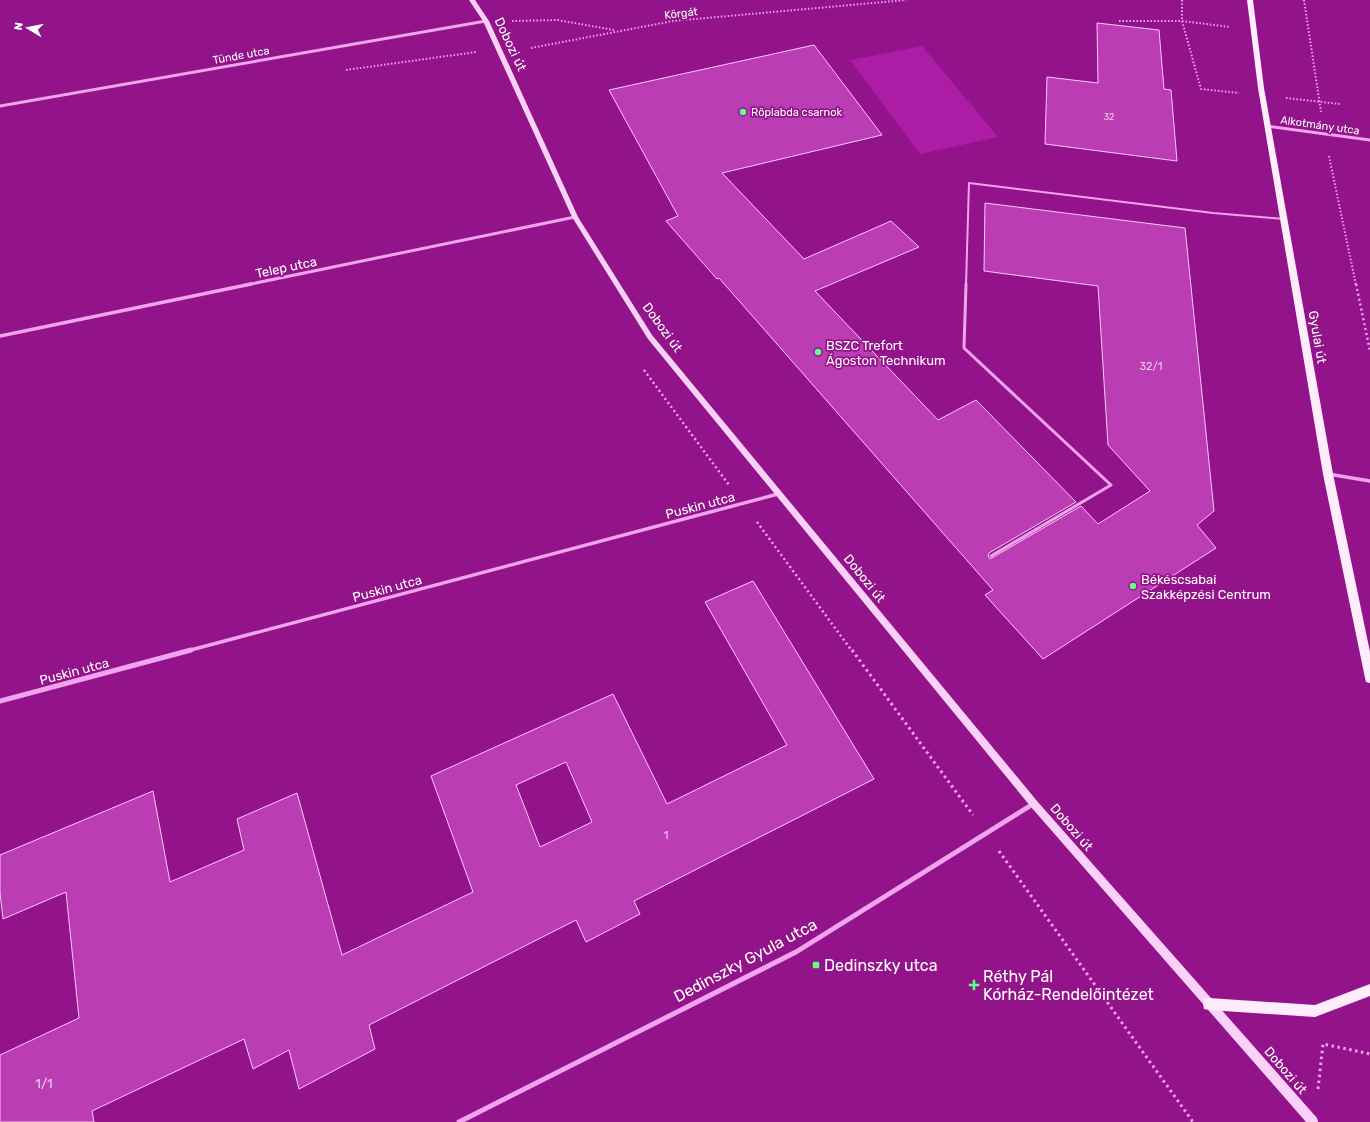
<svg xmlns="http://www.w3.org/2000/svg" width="1370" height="1122" font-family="Rubik,sans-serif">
  <rect width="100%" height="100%" fill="#93148a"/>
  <path fill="#ad1ca5" d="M922,46L998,137L920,154L850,60Z"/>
  <g fill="#bb3db4" stroke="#fccafa" fill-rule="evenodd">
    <path d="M1097,23L1159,30L1164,89L1171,90L1177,161L1045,144L1047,77L1098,83Z"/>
    <path d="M814,45L882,135L722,173L804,259L891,221L919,247L815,291L938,420L976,400L1076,502L989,553L988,556L990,559L1081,506L1098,524L1150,491L1108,445L1098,286L984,271L985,203L1185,228L1214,511L1197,525L1216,548L1043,659L985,595L993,590L719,278L717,279L666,221L678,216L609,90Z"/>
    <path d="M753,581L874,779L634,901L640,914L586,942L576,920L369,1025L375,1049L299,1089L289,1050L253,1069L244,1039L92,1111L94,1122H0V1055L79,1018L66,892L3,919L0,893V855L153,791L170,882L244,850L237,819L297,793L342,955L473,892L431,776L613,694L667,804L787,745L705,602ZM566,762L592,822L540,847L516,785Z"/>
  </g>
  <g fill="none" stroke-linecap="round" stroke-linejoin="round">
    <g stroke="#f1a3ed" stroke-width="2" stroke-dasharray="1.5 2" stroke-linecap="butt">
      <path d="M1182,0V21L1201,89L1239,93"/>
      <path d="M1304,0L1321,112"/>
      <path d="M512,21L557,20L614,30"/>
      <path d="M1119,21H1182L1230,27"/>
      <path d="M531,48L673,21L906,0"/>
      <path d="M346,70L476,52"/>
      <path d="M1286,98L1340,104"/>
      <path d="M1329,156L1356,285"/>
    </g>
    <g stroke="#f1a3ed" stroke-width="2.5" stroke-dasharray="2 3" stroke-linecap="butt">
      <path d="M1356,284L1370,351"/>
      <path d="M644,370L729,485"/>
      <path d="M757,522L852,651"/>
    </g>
    <g stroke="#f1a3ed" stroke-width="3" stroke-dasharray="2.5 3.5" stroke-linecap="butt">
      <path d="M852,650L973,815"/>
      <path d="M999,851L1193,1122"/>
      <path d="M1318,1089L1323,1044L1370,1054"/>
    </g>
    <path stroke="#f1a3ed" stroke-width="2" d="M966,285L969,183L1213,213L1284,219"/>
    <path stroke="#f1a3ed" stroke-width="3" d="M966,284L964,348L1111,485L991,556"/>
    <g stroke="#f1a3ed" stroke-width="3">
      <path d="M0,106L486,21"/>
      <path d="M1267,126L1370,140"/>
      <path d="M246,285L575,217"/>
    </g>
    <g stroke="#f1a3ed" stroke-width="3.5">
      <path d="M0,336L251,284"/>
      <path d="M1328,474L1370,481"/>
      <path d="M187,651L778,494"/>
    </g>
    <g stroke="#f1a3ed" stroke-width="5">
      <path d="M0,701L191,650"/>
      <path d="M459,1122L796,952L1033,804"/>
    </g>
    <path fill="#fcd1f9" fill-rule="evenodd" d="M469,0H475L489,21L578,217L652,335L1037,801L1317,1118L1318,1122H1306L1031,807L648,339L572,217L483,21Z"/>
    <g fill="#ffedfd" fill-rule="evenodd">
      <path d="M1247,0H1253L1264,88L1333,474L1370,652V683L1366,682L1365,678L1323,474L1258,88Z"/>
      <path d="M1370,984V996L1315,1017L1209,1010L1204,1009L1203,1004L1204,999L1209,998L1315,1005Z"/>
    </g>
  </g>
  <g fill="#63ff84" stroke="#93148a" stroke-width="1.5">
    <circle cx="743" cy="112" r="4"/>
    <circle cx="818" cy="352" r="4"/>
    <circle cx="1133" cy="586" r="4"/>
    <rect x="812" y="961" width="8" height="8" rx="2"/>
    <path d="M972 979h4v4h4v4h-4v4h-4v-4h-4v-4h4z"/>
  </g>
  <g text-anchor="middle" stroke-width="3.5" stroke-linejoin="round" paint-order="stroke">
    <g font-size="9" fill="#eeceec">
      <text x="1109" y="120">32</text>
    </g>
    <g font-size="11" fill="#fff" stroke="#93148a">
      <text transform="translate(681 13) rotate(-7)" y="4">Körgát</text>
      <text transform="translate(241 55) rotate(-10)" y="4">Tünde utca</text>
      <text transform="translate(1320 125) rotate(8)" y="4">Alkotmány utca</text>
    </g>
    <g font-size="11" fill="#fff" stroke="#93148a" text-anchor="start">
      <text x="751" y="116">Röplabda csarnok</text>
    </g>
    <g font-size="11" fill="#eeceec">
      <text x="1151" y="370">32/1</text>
      <text x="666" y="839">1</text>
    </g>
    <g font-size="13" fill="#fff" stroke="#93148a">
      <text transform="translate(511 44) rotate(65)" y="5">Dobozi út</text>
      <text transform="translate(286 267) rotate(-12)" y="5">Telep utca</text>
      <text transform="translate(663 327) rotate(54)" y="5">Dobozi út</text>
      <text transform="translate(1318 337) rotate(80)" y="5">Gyulai út</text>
      <text transform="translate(700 505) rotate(-15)" y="5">Puskin utca</text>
      <text transform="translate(865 578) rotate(51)" y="5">Dobozi út</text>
      <text transform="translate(387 588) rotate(-15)" y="5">Puskin utca</text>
      <text transform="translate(74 671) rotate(-15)" y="5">Puskin utca</text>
      <text transform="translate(1072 827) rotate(49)" y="5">Dobozi út</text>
      <text transform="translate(1286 1070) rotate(49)" y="5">Dobozi út</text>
    </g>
    <g font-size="13" fill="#fff" stroke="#93148a" text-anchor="start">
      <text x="826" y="350">BSZC Trefort<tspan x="826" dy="15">Ágoston Technikum</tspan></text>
      <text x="1141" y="584">Békéscsabai<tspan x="1141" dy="15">Szakképzési Centrum</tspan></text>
    </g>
    <g font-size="13" fill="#eeceec">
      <text x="44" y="1088">1/1</text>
    </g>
    <g font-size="16" fill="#fff" stroke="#93148a">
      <text transform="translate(745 960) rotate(-28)" y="6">Dedinszky Gyula utca</text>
    </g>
    <g font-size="16" fill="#fff" stroke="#93148a" text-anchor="start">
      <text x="824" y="971">Dedinszky utca</text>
      <text x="983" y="982">Réthy Pál<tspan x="983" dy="18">Kórház-Rendelőintézet</tspan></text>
    </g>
  </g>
  <g transform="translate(28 28) rotate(280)" stroke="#93148a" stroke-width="3" paint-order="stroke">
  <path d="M0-3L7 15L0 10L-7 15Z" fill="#ffffff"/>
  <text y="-6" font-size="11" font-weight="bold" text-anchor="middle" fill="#ffffff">N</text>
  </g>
</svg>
